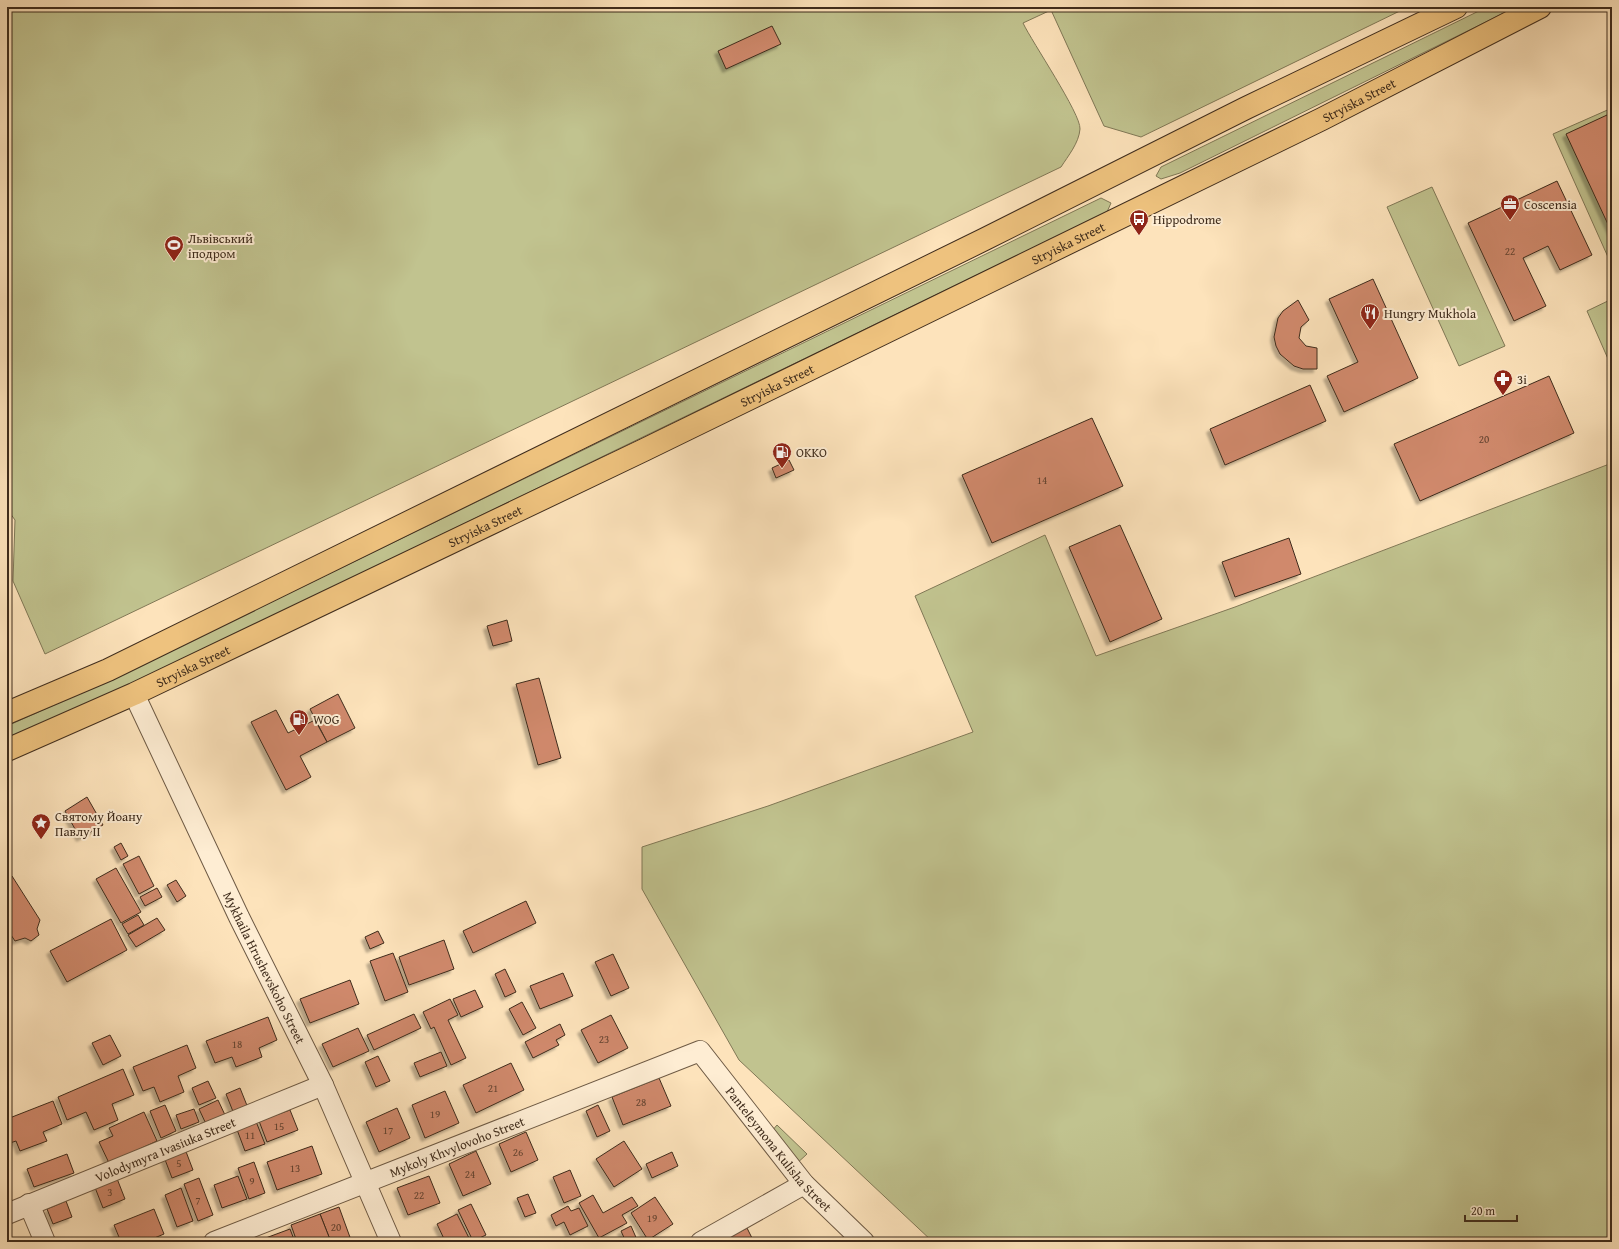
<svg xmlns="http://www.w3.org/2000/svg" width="1619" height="1249" font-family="'Gentium Book Plus',serif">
  <defs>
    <filter id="shadow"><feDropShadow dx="-3.5" dy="3.5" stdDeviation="1" flood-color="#0004"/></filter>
  </defs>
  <rect width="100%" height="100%" fill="#fde3bb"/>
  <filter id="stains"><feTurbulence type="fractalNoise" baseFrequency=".005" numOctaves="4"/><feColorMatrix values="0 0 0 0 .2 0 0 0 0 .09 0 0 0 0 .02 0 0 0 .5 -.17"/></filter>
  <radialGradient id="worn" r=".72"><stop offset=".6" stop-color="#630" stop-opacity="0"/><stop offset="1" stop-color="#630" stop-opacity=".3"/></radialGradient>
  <g fill="#c1c38f" stroke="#807856">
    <path d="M7,7H1408L1141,137L1104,126L1051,10L1023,23C1032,42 1081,114 1080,129C1079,143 1068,156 1061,167L45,654L13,581L15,520L7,509Z"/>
    <path d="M1487,7H1516L1180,173L1161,179L1156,176L1161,167Z"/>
    <path d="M1612,108V266L1553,134Z"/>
    <path d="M1432,187L1505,346L1459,366L1387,207Z"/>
    <path d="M1101,198L1111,203L1107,212L127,687L7,741V726L121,675Z"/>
    <path d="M1612,299V368L1587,311Z"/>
    <path d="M1612,463V1242H933L739,1060L642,889V847L768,806L973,732L915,596L1045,535L1096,656L1235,607Z"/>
    <path d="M777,1125L807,1154L794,1166L767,1137Z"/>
  </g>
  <g fill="#d0896c" stroke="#3f2c1c" filter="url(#shadow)">
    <path d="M772,26L781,44L726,69L718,51Z"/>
    <path d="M1607,115L1612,126V233L1566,134Z"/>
    <path d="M1557,181L1592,255L1560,270L1548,246L1523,258L1546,306L1514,321L1468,223Z"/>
    <path d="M1373,279L1418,378L1344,412L1327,376L1358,362L1329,299Z"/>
    <path d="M1298,300L1309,320L1301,327L1299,338L1306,346L1317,348V369H1303L1294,366L1280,354L1276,346L1274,337L1278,318L1283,311Z"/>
    <path d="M1549,376L1574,433L1420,501L1394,444Z"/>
    <path d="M1310,385L1326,421L1225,465L1210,429Z"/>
    <path d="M1092,418L1123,486L992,543L962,475Z"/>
    <path d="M789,460L794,470L776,478L772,468Z"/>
    <path d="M1120,525L1162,619L1110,642L1069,547Z"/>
    <path d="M1289,538L1301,574L1235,597L1222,562Z"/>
    <path d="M507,620L512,641L493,646L487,626Z"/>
    <path d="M539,678L561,758L538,765L516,684Z"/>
    <path d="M338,694L355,728L327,742L310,709Z"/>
    <path d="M276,710L288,733L315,720L327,742L300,756L311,777L286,790L251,722Z"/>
    <path d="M87,797L103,825L80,838L65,811Z"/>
    <path d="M121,843L128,856L121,860L114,847Z"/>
    <path d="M139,856L154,886L139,894L123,864Z"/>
    <path d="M116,868L141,912L121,923L96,879Z"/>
    <path d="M12,876L40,920L37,929L39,935L31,941L25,938L15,941L7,929V879Z"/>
    <path d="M176,880L186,896L177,902L167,885Z"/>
    <path d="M157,888L162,897L145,906L140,897Z"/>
    <path d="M526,901L536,923L473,953L463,931Z"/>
    <path d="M138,915L144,925L128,934L122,924Z"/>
    <path d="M157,918L165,930L136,947L128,935Z"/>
    <path d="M111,919L127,950L67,982L50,951Z"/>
    <path d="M378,931L384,943L370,949L365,937Z"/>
    <path d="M444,940L454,969L409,985L399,957Z"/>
    <path d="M393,953L408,992L385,1001L370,961Z"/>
    <path d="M613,954L629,988L611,996L595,962Z"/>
    <path d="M505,969L516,992L505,997L495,974Z"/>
    <path d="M563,973L573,996L540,1009L530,986Z"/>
    <path d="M350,980L359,1004L310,1023L300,999Z"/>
    <path d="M475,990L483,1007L461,1017L453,999Z"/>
    <path d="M450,999L458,1015L448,1020L466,1058L451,1065L434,1027L431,1029L423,1012Z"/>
    <path d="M522,1002L536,1028L523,1035L509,1009Z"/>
    <path d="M414,1014L421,1028L374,1050L367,1035Z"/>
    <path d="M611,1015L628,1048L598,1063L581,1030Z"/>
    <path d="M268,1017L277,1040L259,1048L262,1057L236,1067L232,1057L215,1063L206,1041Z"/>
    <path d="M560,1024L565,1035L556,1040L559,1045L533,1058L525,1042Z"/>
    <path d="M358,1028L369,1051L333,1067L322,1044Z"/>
    <path d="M110,1035L121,1056L103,1065L92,1043Z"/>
    <path d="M187,1045L196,1068L178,1076L184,1092L160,1102L154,1087L143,1091L133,1067Z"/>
    <path d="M441,1052L447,1066L420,1077L414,1063Z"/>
    <path d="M378,1056L390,1081L376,1087L365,1062Z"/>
    <path d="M511,1063L524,1090L476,1113L463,1085Z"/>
    <path d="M123,1069L134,1095L112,1104L118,1120L94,1130L86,1112L67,1120L58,1097Z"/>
    <path d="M659,1078L671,1106L623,1125L612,1097Z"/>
    <path d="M208,1081L216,1098L199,1105L192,1088Z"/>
    <path d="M240,1088L248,1108L234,1114L226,1094Z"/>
    <path d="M445,1091L459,1123L425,1138L412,1105Z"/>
    <path d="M218,1100L225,1115L206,1124L199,1109Z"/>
    <path d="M53,1101L62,1124L43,1132L47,1141L20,1151L16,1141L7,1144V1119Z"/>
    <path d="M165,1105L176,1131L161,1138L150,1111Z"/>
    <path d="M598,1105L610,1131L597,1137L586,1111Z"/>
    <path d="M397,1108L410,1138L379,1152L366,1122Z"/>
    <path d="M194,1109L199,1122L181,1129L176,1115Z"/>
    <path d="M290,1110L298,1130L267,1142L259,1121Z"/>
    <path d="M144,1112L157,1141L109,1163L99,1142L113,1136L109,1128Z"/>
    <path d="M255,1119L265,1144L245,1151L236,1127Z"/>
    <path d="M526,1132L538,1160L511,1172L499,1144Z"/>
    <path d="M624,1141L642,1169L614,1187L596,1159Z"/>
    <path d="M312,1146L322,1174L277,1190L267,1162Z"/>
    <path d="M185,1149L193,1170L172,1178L164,1157Z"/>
    <path d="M476,1151L491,1184L463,1196L449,1164Z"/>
    <path d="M672,1152L678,1166L652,1178L646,1164Z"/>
    <path d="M67,1154L74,1173L34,1187L27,1169Z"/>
    <path d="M254,1162L265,1193L249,1199L238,1168Z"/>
    <path d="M570,1170L581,1196L564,1203L553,1177Z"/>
    <path d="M116,1176L125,1199L103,1208L94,1185Z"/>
    <path d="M238,1176L247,1199L222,1208L214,1185Z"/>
    <path d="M429,1176L440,1203L408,1215L397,1188Z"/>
    <path d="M199,1178L213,1215L198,1221L184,1184Z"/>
    <path d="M181,1188L193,1221L177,1227L165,1195Z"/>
    <path d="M528,1194L536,1213L525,1217L517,1198Z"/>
    <path d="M593,1195L603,1213L632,1197L638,1206L622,1215L627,1223L599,1238L579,1203Z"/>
    <path d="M655,1197L673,1224L648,1240L631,1213Z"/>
    <path d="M66,1201L72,1217L53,1224L47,1209Z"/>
    <path d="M471,1204L486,1235L473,1241L458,1210Z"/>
    <path d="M568,1206L571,1211L579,1208L588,1226L570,1235L564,1222L556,1226L551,1215Z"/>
    <path d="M339,1207L351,1240L346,1242H331L320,1214Z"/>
    <path d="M154,1209L164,1234L145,1242H121L114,1225Z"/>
    <path d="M320,1214L331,1242H297L291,1225Z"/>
    <path d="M457,1214L471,1242H460L458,1239L453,1242H443L445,1241L437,1224Z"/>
    <path d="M631,1226L638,1242H626L621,1231Z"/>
    <path d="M747,1228L754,1242H720Z"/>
    <path d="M290,1229L295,1242H264L263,1239Z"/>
    <path d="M484,1238L486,1242H476Z"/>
  </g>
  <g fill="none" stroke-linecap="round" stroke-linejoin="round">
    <defs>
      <g id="minor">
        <path id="s1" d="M134,694L239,917L323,1085L391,1242"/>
        <path d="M29,1204L45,1242"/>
        <path id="s2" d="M7,1214L323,1085"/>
        <path id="s3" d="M214,1242L700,1051L804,1184L864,1242"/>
        <path d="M701,1242L804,1184"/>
      </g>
      <g id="primary">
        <path d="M7,713L108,670L985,239L1246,108L1456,7"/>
        <path id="s4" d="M7,750L134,694L644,450L1322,119L1540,7"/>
      </g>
    </defs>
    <use href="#minor" stroke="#6e5a44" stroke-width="22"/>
    <use href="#primary" stroke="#3f2c1c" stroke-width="24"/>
    <use href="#minor" stroke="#feedd3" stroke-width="20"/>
    <use href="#primary" stroke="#eec27e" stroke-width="22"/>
  </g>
  <defs>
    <symbol id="office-pin" viewBox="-11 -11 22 30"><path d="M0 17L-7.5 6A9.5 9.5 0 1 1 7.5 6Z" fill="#8f2418" stroke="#feedd3"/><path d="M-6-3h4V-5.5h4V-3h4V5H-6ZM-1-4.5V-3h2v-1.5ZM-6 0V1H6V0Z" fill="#fff"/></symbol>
    <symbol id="bus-pin" viewBox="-11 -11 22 30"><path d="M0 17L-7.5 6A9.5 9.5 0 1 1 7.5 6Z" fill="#8f2418" stroke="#feedd3"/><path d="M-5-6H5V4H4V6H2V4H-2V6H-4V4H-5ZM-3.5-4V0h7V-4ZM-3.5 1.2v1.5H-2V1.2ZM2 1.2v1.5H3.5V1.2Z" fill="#fff"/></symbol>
    <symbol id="stadium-pin" viewBox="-11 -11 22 30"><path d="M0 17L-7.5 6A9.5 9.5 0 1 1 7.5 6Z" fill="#8f2418" stroke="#feedd3"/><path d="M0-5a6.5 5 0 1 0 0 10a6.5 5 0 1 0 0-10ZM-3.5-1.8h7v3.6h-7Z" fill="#fff"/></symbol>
    <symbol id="restaurant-pin" viewBox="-11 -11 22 30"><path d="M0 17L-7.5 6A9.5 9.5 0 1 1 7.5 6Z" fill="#8f2418" stroke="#feedd3"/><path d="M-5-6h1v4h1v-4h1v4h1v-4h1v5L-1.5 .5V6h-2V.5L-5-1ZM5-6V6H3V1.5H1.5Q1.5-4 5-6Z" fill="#fff"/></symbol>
    <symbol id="pharmacy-pin" viewBox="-11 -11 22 30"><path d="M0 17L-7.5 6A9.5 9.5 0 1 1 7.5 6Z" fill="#8f2418" stroke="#feedd3"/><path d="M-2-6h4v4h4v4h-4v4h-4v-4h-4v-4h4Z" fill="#fff"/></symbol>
    <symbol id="fuel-pin" viewBox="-11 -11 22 30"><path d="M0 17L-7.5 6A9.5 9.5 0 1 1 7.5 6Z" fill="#8f2418" stroke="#feedd3"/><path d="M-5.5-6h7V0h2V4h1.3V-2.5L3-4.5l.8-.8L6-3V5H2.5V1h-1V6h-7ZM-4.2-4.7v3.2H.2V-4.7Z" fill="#fff"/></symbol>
    <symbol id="sight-pin" viewBox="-11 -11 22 30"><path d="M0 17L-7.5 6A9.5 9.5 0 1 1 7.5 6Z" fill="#8f2418" stroke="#feedd3"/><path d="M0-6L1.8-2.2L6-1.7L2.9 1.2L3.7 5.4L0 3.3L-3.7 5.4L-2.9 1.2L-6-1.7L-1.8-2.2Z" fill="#fff"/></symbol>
  </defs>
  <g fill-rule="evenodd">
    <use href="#office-pin" x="1499" y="193" width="22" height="30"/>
    <use href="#bus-pin" x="1128" y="208" width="22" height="30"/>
    <use href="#stadium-pin" x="163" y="234" width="22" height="30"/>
    <use href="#restaurant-pin" x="1359" y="302" width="22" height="30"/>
    <use href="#pharmacy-pin" x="1492" y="368" width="22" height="30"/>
    <use href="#fuel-pin" x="771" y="441" width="22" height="30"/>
    <use href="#fuel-pin" x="288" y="708" width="22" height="30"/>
    <use href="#sight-pin" x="30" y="812" width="22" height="30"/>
  </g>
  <g text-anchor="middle" stroke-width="4" stroke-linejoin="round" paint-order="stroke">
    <g font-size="11" fill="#634330">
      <text x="1510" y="255">22</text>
      <text x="1484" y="443">20</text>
      <text x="1042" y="484">14</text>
      <text x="604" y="1043">23</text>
      <text x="237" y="1048">18</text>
      <text x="493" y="1092">21</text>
      <text x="641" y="1106">28</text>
      <text x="435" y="1118">19</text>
      <text x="279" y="1130">15</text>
      <text x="388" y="1134">17</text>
      <text x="250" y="1139">11</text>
      <text x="518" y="1156">26</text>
      <text x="179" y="1167">5</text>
      <text x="295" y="1172">13</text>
      <text x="470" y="1178">24</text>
      <text x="252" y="1185">9</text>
      <text x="110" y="1196">3</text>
      <text x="419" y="1199">22</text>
      <text x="198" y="1204">7</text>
      <text x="652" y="1222">19</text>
      <text x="336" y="1231">20</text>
    </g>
    <g font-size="13" fill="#3f2c1c" stroke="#feedd3">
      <text dy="5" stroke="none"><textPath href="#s4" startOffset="1500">Stryiska Street</textPath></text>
      <text dy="5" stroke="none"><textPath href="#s4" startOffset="1176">Stryiska Street</textPath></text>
      <text dy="5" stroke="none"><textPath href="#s4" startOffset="852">Stryiska Street</textPath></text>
      <text dy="5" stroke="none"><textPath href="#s4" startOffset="528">Stryiska Street</textPath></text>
      <text dy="5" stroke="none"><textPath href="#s4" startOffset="204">Stryiska Street</textPath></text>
      <text dy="5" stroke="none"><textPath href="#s1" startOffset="303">Mykhaila Hrushevskoho Street</textPath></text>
      <text dy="5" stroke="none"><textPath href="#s3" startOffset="261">Mykoly Khvylovoho Street</textPath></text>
      <text dy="5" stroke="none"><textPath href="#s3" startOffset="648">Panteleymona Kulisha Street</textPath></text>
      <text dy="5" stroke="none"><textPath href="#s2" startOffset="171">Volodymyra Ivasiuka Street</textPath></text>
    </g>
    <g font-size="13" fill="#3f2c1c" stroke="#feedd3" text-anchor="start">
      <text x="1524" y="209">Coscensia</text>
      <text x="1153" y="224">Hippodrome</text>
      <text x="188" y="243">Львівський<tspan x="188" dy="15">іподром</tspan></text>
      <text x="1384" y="318">Hungry Mukhola</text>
      <text x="1517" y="384">3і</text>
      <text x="796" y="457">OKKO</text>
      <text x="313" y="724">WOG</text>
      <text x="55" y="821">Святому Йоану<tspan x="55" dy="15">Павлу ІІ</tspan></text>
    </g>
  </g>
  <rect width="1619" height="1249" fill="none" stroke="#fde3bb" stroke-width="24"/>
  <rect x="8" y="8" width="1603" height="1233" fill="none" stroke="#3f2c1c" stroke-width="2"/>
  <rect x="12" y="12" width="1595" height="1225" fill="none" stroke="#3f2c1c"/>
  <path d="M1465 1215v6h52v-6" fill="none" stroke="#3f2c1c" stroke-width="2"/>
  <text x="1471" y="1215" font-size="12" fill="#3f2c1c" stroke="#feedd3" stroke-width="3" paint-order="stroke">20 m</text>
  <rect width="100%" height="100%" filter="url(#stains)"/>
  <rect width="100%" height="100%" fill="url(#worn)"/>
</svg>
